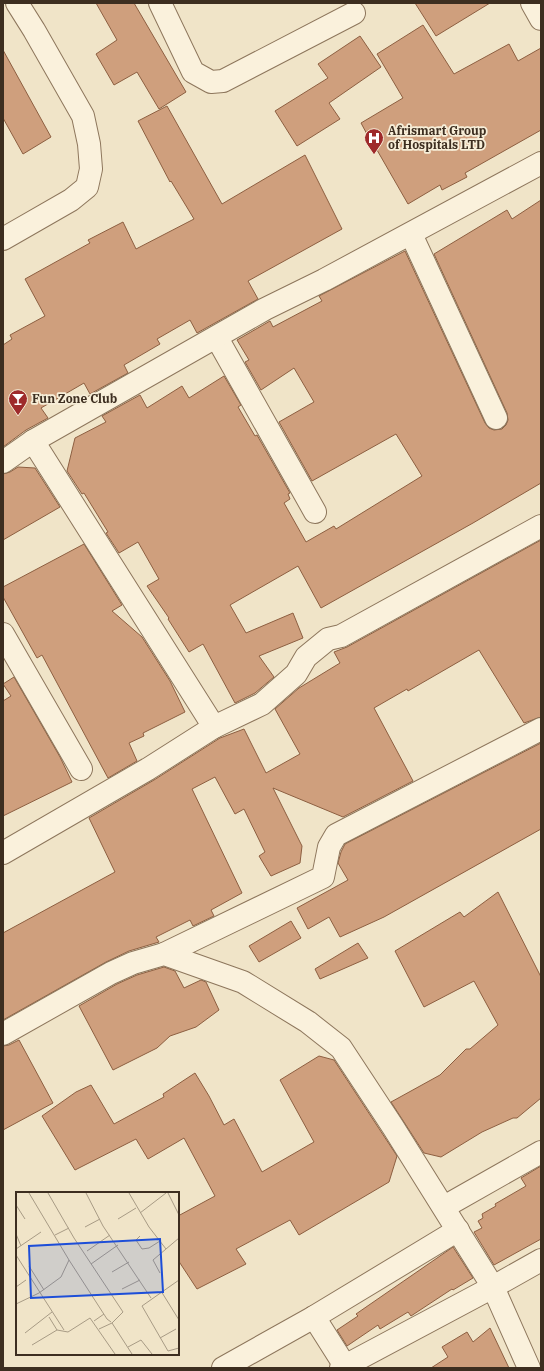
<svg xmlns="http://www.w3.org/2000/svg" width="544" height="1371" font-family="'IBM Plex Serif',serif">
  <rect width="100%" height="100%" fill="#f0e4c8"/>
  <g fill="#cf9f7d" stroke="#8d5f41">
    <path d="M96,3H134L186,92L159,109L137,72L114,85L96,54L117,40Z"/>
    <path d="M415,3H490L436,36Z"/>
    <path d="M423,25L454,74L509,44L518,61L541,48V130L465,173L467,177L442,190L440,185L408,204L377,150L376,151L361,123L403,98L377,54Z"/>
    <path d="M360,36L381,67L329,103L340,119L297,146L275,111L328,78L318,64Z"/>
    <path d="M3,50L51,137L23,154L3,118Z"/>
    <path d="M167,106L222,204L305,155L342,229L248,281L258,299L197,333L190,320L157,339L160,344L124,365L128,373L90,394L84,383L41,408L48,418L26,430L3,447V345L12,339L10,335L45,316L25,279L90,243L88,240L123,222L136,249L194,219L171,181L170,182L138,121Z"/>
    <path d="M541,200V483L473,523L321,608L298,566L230,605L246,633L293,613L303,638L259,656L274,677L255,693L235,703L203,644L189,652L168,619L169,618L147,586L159,579L138,542L119,553L106,533L108,532L84,493L82,494L67,471L75,438L106,422L102,416L140,395L147,408L182,386L189,398L224,376L241,405L238,407L255,436L257,435L290,493L288,494L290,499L284,503L306,542L334,526L336,529L422,476L396,434L312,481L279,422L314,402L294,368L261,390L245,362L249,360L237,340L270,321L273,327L322,301L319,296L405,251L485,423L489,428L494,430L502,429L506,425L508,420L507,413L434,254L507,210L512,219Z"/>
    <path d="M18,467L35,468L60,507L3,540V474L10,472Z"/>
    <path d="M541,540V717L524,723L479,650L408,691L407,689L374,708L413,781L343,817L273,788L302,846L300,863L271,876L259,856L265,852L244,809L235,814L215,777L192,789L242,893L211,910L214,916L193,926L190,920L156,937L159,942L129,951L106,962L3,1020V933L115,872L89,818L154,780L220,738L244,729L266,773L300,754L275,709L299,688L340,663L334,652L347,647Z"/>
    <path d="M84,544L122,605L112,611L142,637L170,681L185,712L143,733L144,736L129,743L137,761L108,778L42,655L37,658L3,597V587Z"/>
    <path d="M14,677L60,757L72,782L3,816V701L11,696L3,684Z"/>
    <path d="M541,743V829L384,917L340,937L329,917L308,929L297,908L348,880L338,863L341,852L345,844Z"/>
    <path d="M498,892L541,977V1098L517,1118H513L482,1132L441,1157L424,1153L391,1102L440,1075L466,1049H470L498,1025L474,981L424,1007L395,951L460,912L464,917Z"/>
    <path d="M291,921L301,938L259,962L249,946Z"/>
    <path d="M358,943L368,958L320,979L315,969Z"/>
    <path d="M164,967L175,971L184,988L201,980L206,982L219,1010L196,1027L170,1036L157,1048L113,1070L79,1006L117,984L137,975Z"/>
    <path d="M19,1040L53,1103L3,1130V1046L9,1045Z"/>
    <path d="M319,1056L334,1060L397,1156L389,1182L299,1235L290,1220L236,1249L246,1264L197,1289L178,1260V1216L215,1196L184,1138L148,1159L136,1139L75,1170L42,1116L76,1092L91,1085L114,1124L164,1097L163,1094L195,1073L209,1096L224,1125L234,1119L262,1172L314,1142L280,1080Z"/>
    <path d="M541,1166V1239L494,1265L474,1232L482,1228L478,1221L483,1218L482,1214L496,1206L495,1204L526,1186L521,1178Z"/>
    <path d="M453,1247L473,1278L453,1290L452,1289L411,1316L408,1312L380,1329L378,1325L347,1346L337,1330L358,1316L356,1314Z"/>
    <path d="M490,1328L509,1368H431L448,1357L442,1347L467,1332L473,1342Z"/>
  </g>
  <g fill="none" stroke-linecap="round" stroke-linejoin="round">
    <defs>
      <g id="minor">
        <path d="M160,3L193,72L211,82L223,81L354,13"/>
        <path d="M532,3L541,19"/>
        <path d="M411,234L496,418"/>
        <path d="M3,239L71,200L87,187L91,169L89,144L83,116L34,30L17,3"/>
        <path d="M217,338L315,512"/>
        <path d="M33,441L214,727"/>
        <path d="M3,462L33,441L265,309L324,280L541,163"/>
        <path d="M3,634L81,769"/>
        <path d="M3,853L148,769L214,727L262,704L296,674L306,657L328,639L341,636L541,526"/>
        <path d="M164,954L323,877L329,847L336,835L541,729"/>
        <path d="M3,1034L111,973L133,963L164,954L243,982L308,1022L341,1048L393,1127L493,1287L529,1368"/>
        <path d="M444,1207L541,1152"/>
        <path d="M314,1317L345,1366"/>
        <path d="M223,1368L314,1317L458,1230"/>
        <path d="M341,1368L493,1287L541,1260"/>
      </g>
    </defs>
    <use href="#minor" stroke="#8d765c" stroke-width="24"/>
    <use href="#minor" stroke="#faf1dc" stroke-width="22"/>
  </g>
  <defs>
    <symbol id="hospital-pin" viewBox="-11 -11 22 30"><path d="M0 17L-7.5 6A9.5 9.5 0 1 1 7.5 6Z" fill="#9e2a2b" stroke="#f7eed8"/><path d="M-5-5h3v3.5h4V-5h3V5h-3V1.5h-4V5h-3Z" fill="#fff"/></symbol>
    <symbol id="bar-pin" viewBox="-11 -11 22 30"><path d="M0 17L-7.5 6A9.5 9.5 0 1 1 7.5 6Z" fill="#9e2a2b" stroke="#f7eed8"/><path d="M-6-5H6L.8 .8V4.5H3.5V6h-7V4.5H-.8V.8Z" fill="#fff"/></symbol>
  </defs>
  <g fill-rule="evenodd">
    <use href="#hospital-pin" x="363" y="127" width="22" height="30"/>
    <use href="#bar-pin" x="7" y="388" width="22" height="30"/>
  </g>
  <g text-anchor="middle" stroke-width="3.5" stroke-linejoin="round" paint-order="stroke">
    <g font-size="12" font-weight="bold" fill="#3d2e20" stroke="#f7eed8" text-anchor="start">
      <text x="388" y="135">Afrismart Group<tspan x="388" dy="14">of Hospitals LTD</tspan></text>
      <text x="32" y="403">Fun Zone Club</text>
    </g>
  </g>
  <g transform="translate(16 1192)">
    <rect width="163" height="163" fill="#f0e4c8"/>
    <path fill="none" stroke="#a89b85" stroke-width="1" d="M32,1L58,46L107,120L96,131L116,162M70,1L87,34L135,106M113,1L133,35L150,57L137,68L144,81M152,1L163,23M0,13L9,27M124,21L150,1M102,27L120,16M69,35L84,27M0,42L5,54M39,43L53,36M124,44L120,48L126,57L133,56L144,49M0,57L25,40M150,57L163,46M71,59L94,43M0,63L48,138M53,68L91,127L95,130M75,72L102,53M13,74L28,98M96,80L113,70M163,88L126,114L152,159L163,156M0,95L10,88M106,97L124,88M145,99L163,128M0,112L23,101L45,85L53,68L13,1M33,125L41,138M78,129L88,122M83,137L96,131M9,141L36,120M144,146L160,137M16,153L41,138L52,140L74,126L99,162M112,155L125,148L136,162"/>
    <path fill="#1d4ed8" fill-opacity="0.15" stroke="#1d4ed8" stroke-width="2" d="M144,47L147,100L15,106L13,54Z"/>
    <rect width="163" height="163" fill="none" stroke="#3d2e20" stroke-width="2"/>
  </g>
  <rect width="544" height="1371" fill="none" stroke="#3d2e20" stroke-width="8"/>
</svg>
